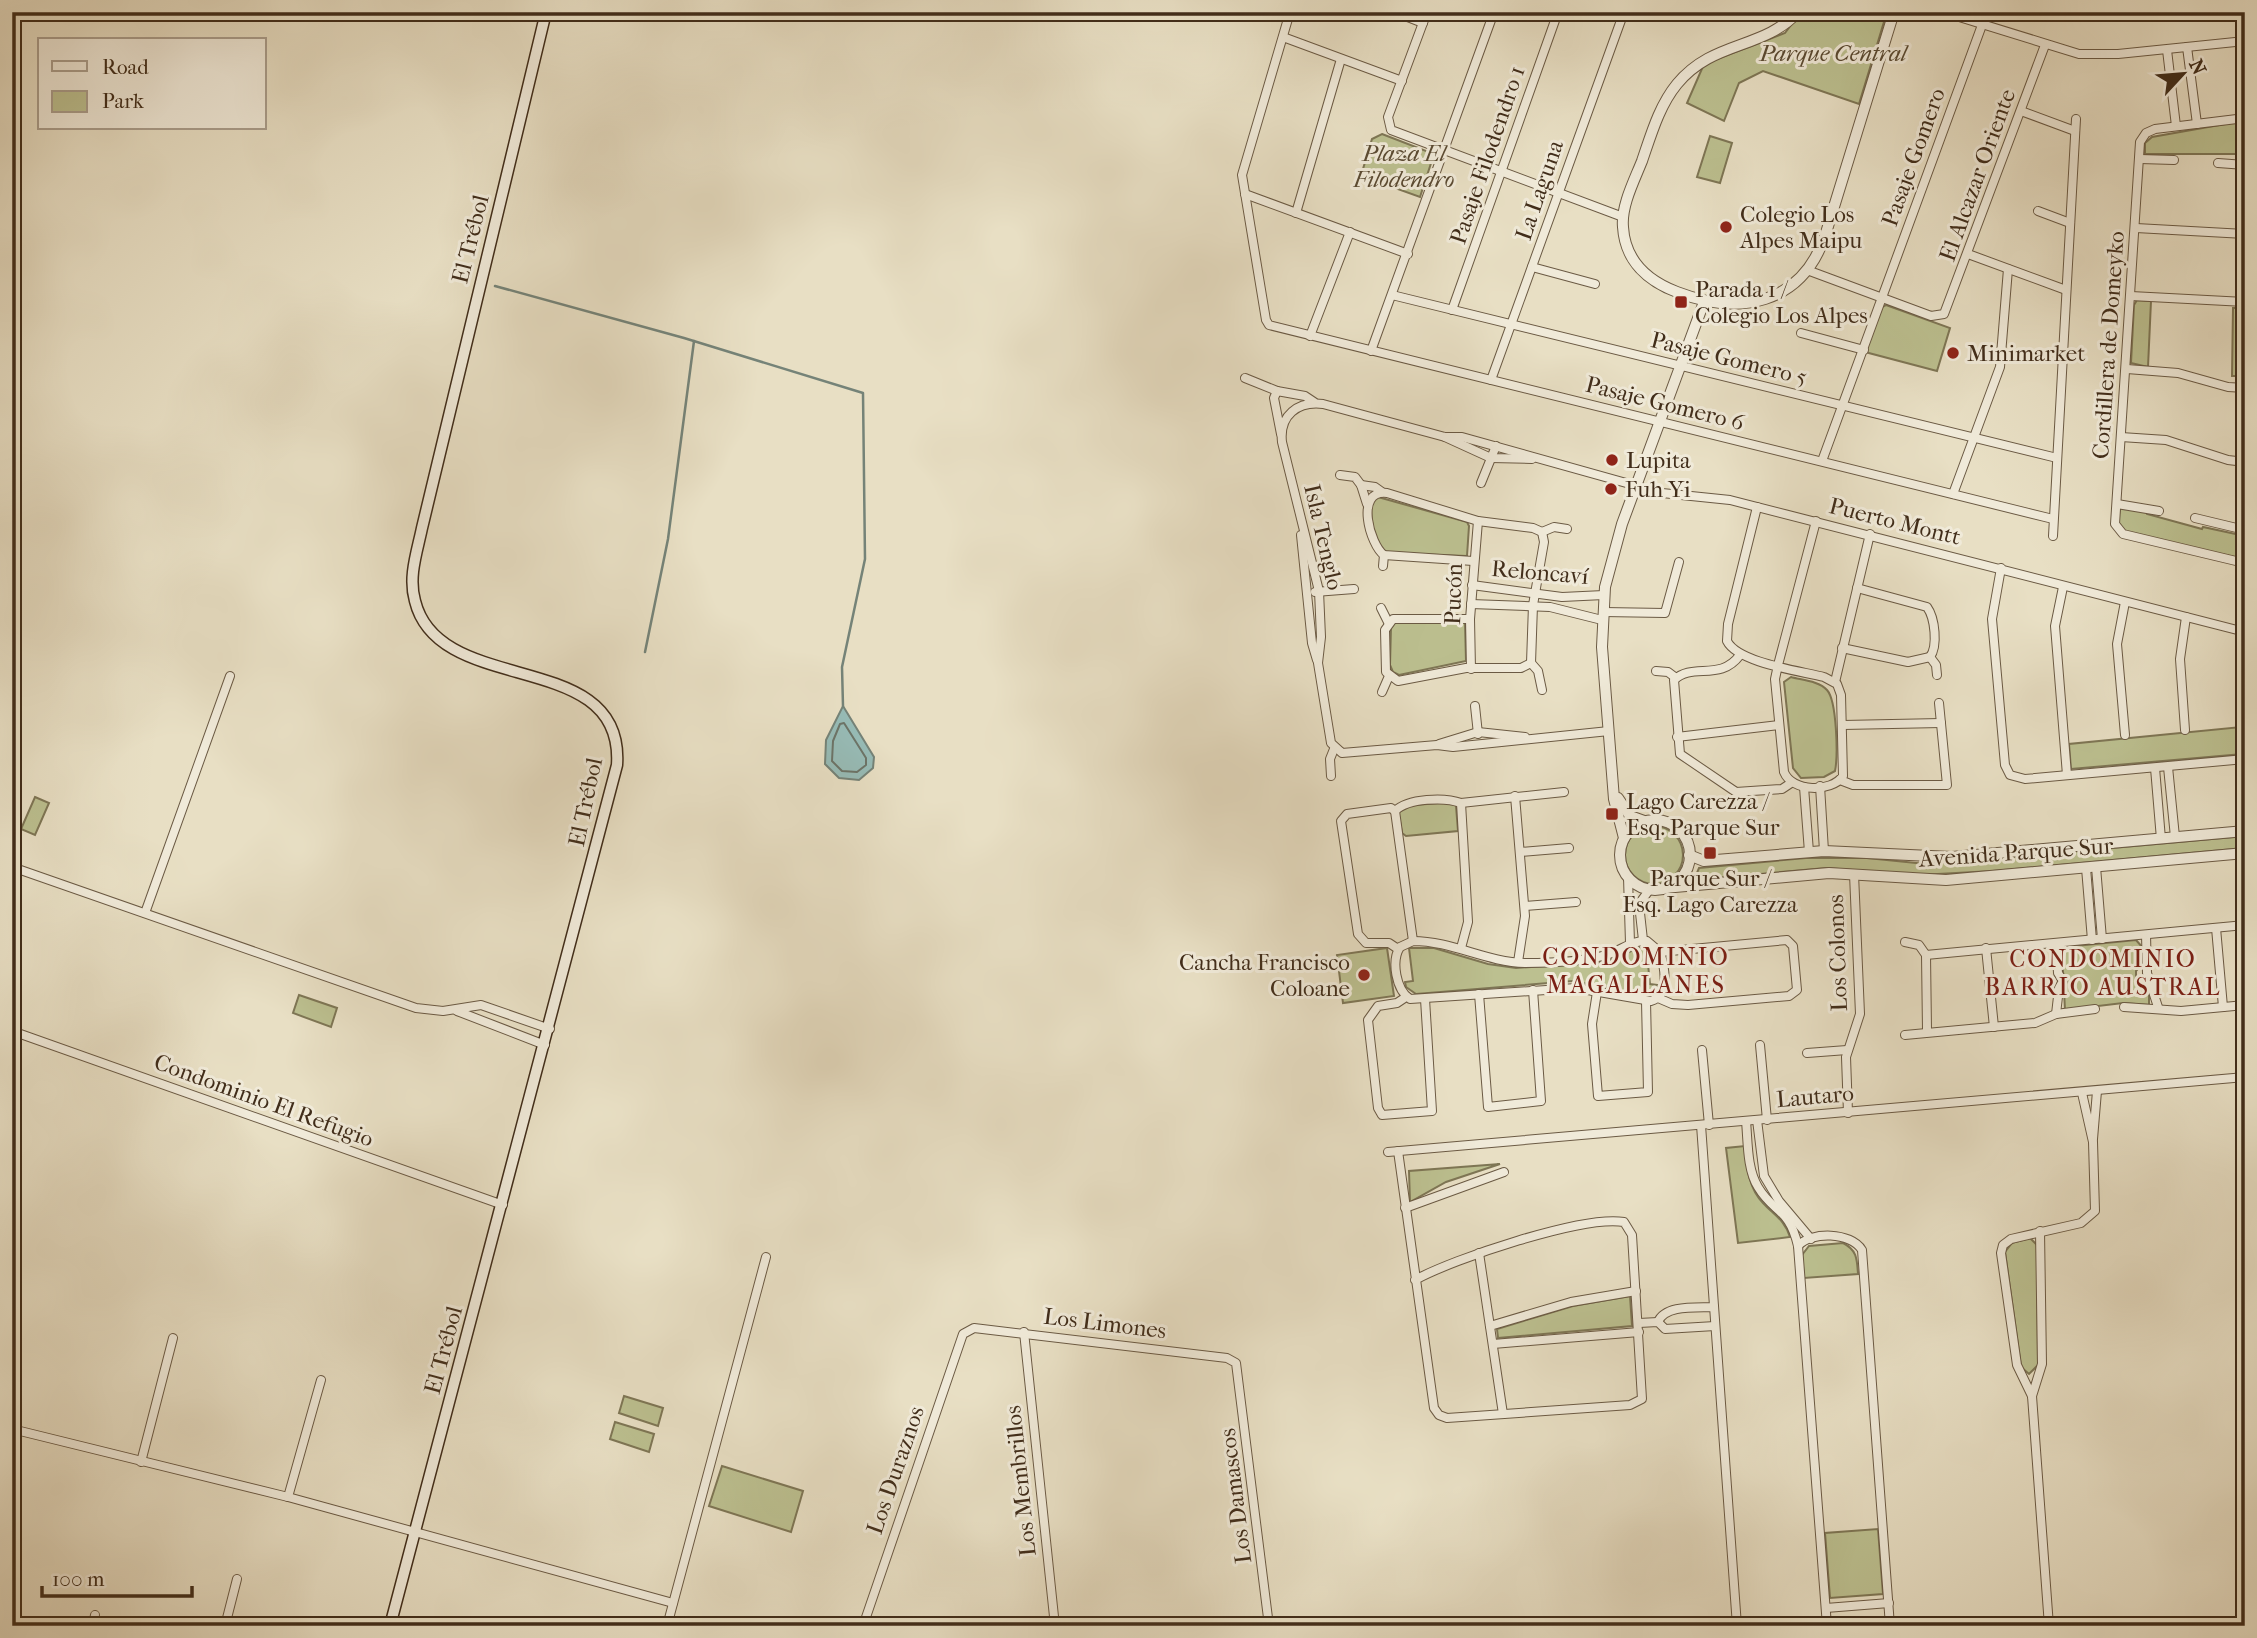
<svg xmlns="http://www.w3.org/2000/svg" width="2257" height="1638" font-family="'IM FELL French Canon',serif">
  <rect width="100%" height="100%" fill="#e8dfc4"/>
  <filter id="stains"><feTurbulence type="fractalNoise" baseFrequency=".00286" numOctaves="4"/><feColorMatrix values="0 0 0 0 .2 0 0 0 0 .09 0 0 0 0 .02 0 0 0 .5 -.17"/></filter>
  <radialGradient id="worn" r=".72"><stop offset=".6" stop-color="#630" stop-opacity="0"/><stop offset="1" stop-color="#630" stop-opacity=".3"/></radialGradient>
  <g fill="#bcc090" stroke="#7e7655" stroke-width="2">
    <path d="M1801,12H1887L1859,104L1763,71L1739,83L1724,121L1687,103L1704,64L1785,33Z"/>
    <path d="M2242,121L2245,154H2145V143L2152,137Z"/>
    <path d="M1382,134L1434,154L1420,197L1367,178L1363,169L1372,139Z"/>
    <path d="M1710,136L1732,143L1720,183L1697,177Z"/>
    <path d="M2137,300L2151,301L2148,367L2131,363L2134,305Z"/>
    <path d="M1886,305L1950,328L1937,371L1865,352L1882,307Z"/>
    <path d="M2233,308H2245V376H2232Z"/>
    <path d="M1378,497L1467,522L1469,526L1467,556L1385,553C1374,543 1369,515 1372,501Z"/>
    <path d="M2120,507L2146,510L2147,514L2202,529L2203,527L2245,536V554L2238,558L2125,532L2118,522Z"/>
    <path d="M1405,621L1465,623L1466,661L1399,675L1393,672L1390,665L1391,628L1394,623Z"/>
    <path d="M1791,677C1802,680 1819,681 1827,690C1837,701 1838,756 1835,771L1824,777L1801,778L1793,768L1784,682Z"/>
    <path d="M2241,727L2243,754L2071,769L2069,744Z"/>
    <path d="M35,797L49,803L35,835L21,829Z"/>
    <path d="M1451,802L1456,806L1458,831L1406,836L1402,833L1398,810L1403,806Z"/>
    <circle cx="1654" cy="855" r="29"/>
    <path d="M2245,836V848L1993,871L1919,875L1826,868L1694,880L1699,868L1806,858H1867L1926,864L1970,861Z"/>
    <path d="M2136,940L2143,948L2144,962L2136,971V976L2149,989V1005L2123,1003L2065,1010L2062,952L2065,947Z"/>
    <path d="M1643,946L1653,952L1657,963L1648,964L1650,984L1658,985L1657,990L1647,996L1573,981L1416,994L1406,987L1405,982L1413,981L1409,948H1434L1488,964L1516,968L1606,962Z"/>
    <path d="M1387,948L1394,996L1343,1003L1337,955Z"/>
    <path d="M299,995L337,1008L331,1027L293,1013Z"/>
    <path d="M1745,1146C1747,1166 1748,1188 1763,1203C1774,1215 1785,1220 1790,1237L1738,1243L1726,1148Z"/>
    <path d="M1500,1164L1446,1182L1410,1202L1409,1171Z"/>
    <path d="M2030,1238L2037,1245L2038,1365L2029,1374L2021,1367L2005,1252L2012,1243Z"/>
    <path d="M1843,1243C1857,1250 1857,1259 1858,1274L1804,1278L1802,1255L1809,1246Z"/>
    <path d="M1630,1296L1632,1326L1498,1338L1497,1329L1573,1306Z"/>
    <path d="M624,1396L663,1408L658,1426L619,1413Z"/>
    <path d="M615,1422L654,1434L649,1452L610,1439Z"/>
    <path d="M722,1466L803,1491L791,1532L709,1506Z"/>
    <path d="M1878,1529L1883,1594L1830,1598L1825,1533Z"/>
  </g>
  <path fill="#97bcb7" stroke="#758378" stroke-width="2" d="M843,706L874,757L873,768L859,780L839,778L825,764L826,740Z"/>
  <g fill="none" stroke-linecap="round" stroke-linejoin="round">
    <path stroke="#6c7468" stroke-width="2" d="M844,723L866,758V765L857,772L842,771L832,761L833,741L840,724Z"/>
    <g stroke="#758378" stroke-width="2.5">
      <path d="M495,286L684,338L863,393L865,559L842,667L843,706"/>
      <path d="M645,652L668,539L694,341"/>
    </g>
    <defs>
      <g id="minor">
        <path d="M1290,12L1242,175L1266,320L1269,325L2053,519"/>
        <path d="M1395,12L1423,23"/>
        <path d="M1427,12L1388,117L1391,130L1623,217"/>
        <path d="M1943,12L2079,54H2118L2245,41"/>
        <path d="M1283,37L1402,81"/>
        <path d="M2187,47L2197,124"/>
        <path d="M2167,50L2176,126"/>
        <path d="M2021,111L2075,131"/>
        <path d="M2245,118L2155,129L2146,133L2140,142L2115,524L2123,534L2236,561L2245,558"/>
        <path d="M2140,159L2174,160"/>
        <path d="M2218,163L2245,165"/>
        <path d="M1245,194L1408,254"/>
        <path d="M2038,211L2070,223"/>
        <path d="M1296,213L1341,59"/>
        <path d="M2136,228L2245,234"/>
        <path d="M1968,254L2066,290"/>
        <path d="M1532,267L1595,284"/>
        <path d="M1807,270L1931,316L1944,314L2045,45"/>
        <path d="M1392,295L2057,458"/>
        <path d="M2131,296L2245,302"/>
        <path d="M1452,310L1558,12"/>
        <path d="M1801,333L1864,350"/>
        <path d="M1310,336L1350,232"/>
        <path d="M1371,351L1494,12"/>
        <path d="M2127,369L2178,373L2228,387L2245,388"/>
        <path d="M1245,378L1277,391"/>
        <path d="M1491,380L1624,12"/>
        <path d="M1281,434L1274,398L1277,391L1305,396L1314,402"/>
        <path d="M1445,437L1491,458L1532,459"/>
        <path d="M2121,437L2166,440L2228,460L2245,462"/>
        <path d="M1822,461L1982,25"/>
        <path d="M1340,475L1355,477L1361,485L1367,504"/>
        <path d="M1481,483L1496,446"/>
        <path d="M1361,485L1375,487L1382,492"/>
        <path d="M1953,494L2000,367L2008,269"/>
        <path d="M2117,504L2159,511"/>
        <path d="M1757,507L1728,624L1727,641C1738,663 1801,671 1824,677L1837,684L1841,695L1843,776C1831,793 1792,792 1784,772L1775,679L1778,665L1816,521"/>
        <path d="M2195,518L2245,530"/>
        <path d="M1542,532L1554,527L1567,529"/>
        <path d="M1301,535L1312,643L1317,660"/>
        <path d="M2053,536L2076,119"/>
        <path d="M1473,561L1384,555C1370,545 1354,489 1387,493L1478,521L1533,528L1542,532"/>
        <path d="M1383,566L1384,555"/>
        <path d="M2001,568L1992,619L2005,765L2010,775L2025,779L2245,759"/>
        <path d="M1472,585L1562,597L1604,595"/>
        <path d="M2063,587L2055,626L2067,775"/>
        <path d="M1857,588L1927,607C1935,618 1938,646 1930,657"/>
        <path d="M1315,592L1354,589"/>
        <path d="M1471,604L1550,607L1602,620"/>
        <path d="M1381,608L1388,622"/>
        <path d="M1603,612L1665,613L1679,562"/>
        <path d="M1470,619H1393L1385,630L1386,672L1398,681L1466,668H1521L1531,663"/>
        <path d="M1842,648L1908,662L1930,657"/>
        <path d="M2245,648L2241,673L2245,714"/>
        <path d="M1740,655C1720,682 1693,662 1674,680L1680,754L1736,792L1782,789L1791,783"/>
        <path d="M1930,657L1936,665L1937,675"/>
        <path d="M1531,663L1533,605L1544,542L1542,532"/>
        <path d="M1531,663L1538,671L1542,690"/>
        <path d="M1471,669L1470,619L1478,521"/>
        <path d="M1656,671L1668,672L1676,678"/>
        <path d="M1835,682L1870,534"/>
        <path d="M1382,692L1389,676"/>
        <path d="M1475,706L1478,734"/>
        <path d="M1843,725L1941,723"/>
        <path d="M2185,730L2180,659L2186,617"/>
        <path d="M1609,731L1453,747L1437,745L1342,753L1331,743L1318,663L1321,637L1319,591L1282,442C1279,415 1298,401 1323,404L1445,437H1462L1662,493L1730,500L2245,632"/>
        <path d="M2125,735L2117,644L2125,602"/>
        <path d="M1677,737L1779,725"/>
        <path d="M1439,744L1478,732L1525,737"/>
        <path d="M2168,767L2175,837"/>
        <path d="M2155,768L2161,839"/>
        <path d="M1331,776L1330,759L1334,749"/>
        <path d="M1840,780L1853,785H1947L1939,703"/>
        <path d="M1820,786L1824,851"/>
        <path d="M1804,787L1809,852"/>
        <path d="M1515,796L1525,916L1518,962"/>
        <path d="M1461,803L1564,792"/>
        <path d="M1395,811L1391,808L1347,814L1341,821L1358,934L1366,943H1389L1398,949"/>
        <path d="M1395,811L1413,941"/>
        <path d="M1395,811C1408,798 1445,797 1461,803"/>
        <path d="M1520,852L1569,848"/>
        <path d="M12,867L416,1008L443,1011L481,1005L550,1029"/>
        <path d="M2096,867L2102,939"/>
        <path d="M2086,868L2092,940"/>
        <path d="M1628,877L1630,943"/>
        <path d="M1525,906L1576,902"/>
        <path d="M145,913L230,676"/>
        <path d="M2216,928L2223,1007"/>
        <path d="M2146,935L2147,973L2158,1007"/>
        <path d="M1643,940L1639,904L1650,889"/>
        <path d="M1413,941C1452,941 1486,962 1525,963C1550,963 1582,962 1606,955C1621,951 1631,940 1647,941L1660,952C1665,968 1670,995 1651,1001L1576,988L1410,999C1396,990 1391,961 1400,947Z"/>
        <path d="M1905,942L1919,945L1926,955"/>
        <path d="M2056,943L2058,973L2063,981L2059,988L2056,1014"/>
        <path d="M1461,948L1468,922L1461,803"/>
        <path d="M1986,948L1994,1027"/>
        <path d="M1926,955L2245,925"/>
        <path d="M1926,955L1927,1030"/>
        <path d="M1597,992L1592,1024L1598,1096L1648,1092L1646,1001"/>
        <path d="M1479,994L1488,1107L1541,1101L1533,990"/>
        <path d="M1406,997L1397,1003L1378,1006L1368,1020L1378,1108L1382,1115L1432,1111L1425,999"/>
        <path d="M1658,998L1672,1004L1688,1005L1789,996L1797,990L1793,946L1787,940L1660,952"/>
        <path d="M2124,1007L2181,1011L2245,1005"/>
        <path d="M457,1011L545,1045"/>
        <path d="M12,1031L503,1205"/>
        <path d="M1905,1035L2035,1023L2056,1014L2095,1009"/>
        <path d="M1760,1045L1767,1120"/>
        <path d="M1702,1050L1709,1125"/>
        <path d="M1807,1053L1847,1050"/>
        <path d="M1848,1113L1846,1057L1860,1014L1854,874"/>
        <path d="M1757,1120L1764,1176L1779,1201L1811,1239"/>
        <path d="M1746,1121C1748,1143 1747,1169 1758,1187C1774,1214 1789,1207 1798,1246L1827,1626"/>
        <path d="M1701,1125L1737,1626"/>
        <path d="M2093,1139L2097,1091"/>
        <path d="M1398,1151L1434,1408L1439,1415L1447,1418L1630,1405L1642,1399L1632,1235L1624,1222C1583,1215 1453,1259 1415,1280"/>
        <path d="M1388,1152L2245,1077"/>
        <path d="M1405,1208L1504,1172"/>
        <path d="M1798,1246C1811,1231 1851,1232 1862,1250L1890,1626"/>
        <path d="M1479,1253L1503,1414"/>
        <path d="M1658,1322C1665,1304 1698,1308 1714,1307"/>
        <path d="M1639,1323L1658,1322L1665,1329L1715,1326"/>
        <path d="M1490,1326L1571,1302L1636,1291"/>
        <path d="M1024,1332L1055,1626"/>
        <path d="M1493,1344L1639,1332"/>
        <path d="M2032,1396L2042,1364L2040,1231"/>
        <path d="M12,1429L288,1497L673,1603"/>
        <path d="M141,1462L173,1338"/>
        <path d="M288,1497L321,1380"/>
        <path d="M1826,1608L1889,1603"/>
        <path d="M93,1626L95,1615"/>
        <path d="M225,1626L237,1579"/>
        <path d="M667,1626L766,1257"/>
        <path d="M863,1626L963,1334L974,1328L1227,1358L1236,1363L1269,1626"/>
        <path d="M2049,1626L2032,1396L2017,1365L2001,1253L2003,1245L2011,1239L2081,1223L2095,1211L2093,1142L2082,1093"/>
      </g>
      <g id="tertiary">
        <path d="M1798,12C1763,50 1713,40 1677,84C1659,106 1651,135 1642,161C1634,181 1621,206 1623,227C1625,261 1648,281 1677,292C1739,316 1801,305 1825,236L1894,12"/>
        <path d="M1618,798L1630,816L1644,821"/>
        <circle cx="1655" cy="855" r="35"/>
        <path d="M1624,838L1614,799L1602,647L1605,587L1622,524L1704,302"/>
        <path d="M1689,855L1704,861L1824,851L1952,857L2245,831"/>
        <path d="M1664,888L1829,873L1946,880L2245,853"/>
      </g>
      <path id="secondary" d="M390,1626L617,765C625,646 439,699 415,601C408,577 417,552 422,528L546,12"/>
    </defs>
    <use href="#minor" stroke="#6b5a44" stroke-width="10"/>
    <use href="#tertiary" stroke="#6b5a44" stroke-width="12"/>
    <use href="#secondary" stroke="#412d1a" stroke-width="13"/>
    <use href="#minor" stroke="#f0ead9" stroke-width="8"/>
    <use href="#tertiary" stroke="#f0ead9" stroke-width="10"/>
    <use href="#secondary" stroke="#f0ead9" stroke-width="10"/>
  </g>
  <g fill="#8f2418" stroke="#f0ead9" stroke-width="2.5">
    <circle cx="1726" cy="227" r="7"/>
    <rect x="1674" y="295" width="14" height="14" rx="3.5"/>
    <circle cx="1953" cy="353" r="7"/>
    <circle cx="1612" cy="460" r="7"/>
    <circle cx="1611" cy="489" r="7"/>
    <rect x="1605" y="807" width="14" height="14" rx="3.5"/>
    <rect x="1703" y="846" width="14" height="14" rx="3.5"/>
    <circle cx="1364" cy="975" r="7"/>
  </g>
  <g text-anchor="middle" stroke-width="6" stroke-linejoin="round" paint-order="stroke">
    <g font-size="23" font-style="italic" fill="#5a4a32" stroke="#f0ead9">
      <text x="1833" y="61">Parque Central</text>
      <text x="1404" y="161">Plaza El<tspan x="1404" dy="26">Filodendro</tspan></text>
    </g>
    <g font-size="23" fill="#412d1a" stroke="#f0ead9">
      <text transform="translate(1487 155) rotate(-71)" y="8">Pasaje Filodendro 1</text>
      <text transform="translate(1913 157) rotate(-70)" y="8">Pasaje Gomero</text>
      <text transform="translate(1977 175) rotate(-70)" y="8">El Alcazar Oriente</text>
      <text transform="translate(1539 190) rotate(-71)" y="8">La Laguna</text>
      <text transform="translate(470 239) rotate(-76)" y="8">El Trébol</text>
      <text transform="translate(2108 345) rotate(-86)" y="8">Cordillera de Domeyko</text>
      <text transform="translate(1729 358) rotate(14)" y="8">Pasaje Gomero 5</text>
      <text transform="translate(1665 403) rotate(14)" y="8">Pasaje Gomero 6</text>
      <text transform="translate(1895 521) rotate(14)" y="8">Puerto Montt</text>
      <text transform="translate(1324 537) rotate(77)" y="8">Isla Tenglo</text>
      <text transform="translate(1540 572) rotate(5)" y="8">Reloncaví</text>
      <text transform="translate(1453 594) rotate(-88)" y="8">Pucón</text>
      <text transform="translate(585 802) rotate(-78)" y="8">El Trébol</text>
      <text transform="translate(2016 852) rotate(-4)" y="8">Avenida Parque Sur</text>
      <text transform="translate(1837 953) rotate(-92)" y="8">Los Colonos</text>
      <text transform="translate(1815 1096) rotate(-5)" y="8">Lautaro</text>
      <text transform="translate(264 1100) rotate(20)" y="8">Condominio El Refugio</text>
      <text transform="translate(1105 1323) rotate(7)" y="8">Los Limones</text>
      <text transform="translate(443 1350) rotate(-75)" y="8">El Trébol</text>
      <text transform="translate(895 1470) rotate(-71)" y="8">Los Duraznos</text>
      <text transform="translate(1020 1481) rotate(-96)" y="8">Los Membrillos</text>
      <text transform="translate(1235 1496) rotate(-97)" y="8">Los Damascos</text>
    </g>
    <g font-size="23" fill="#412d1a" stroke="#f0ead9" text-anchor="start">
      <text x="1740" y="222">Colegio Los<tspan x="1740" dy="26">Alpes Maipu</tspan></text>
      <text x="1695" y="297">Parada 1 /<tspan x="1695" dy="26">Colegio Los Alpes</tspan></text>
      <text x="1967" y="361">Minimarket</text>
      <text x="1626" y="468">Lupita</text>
      <text x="1625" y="497">Fuh Yi</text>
      <text x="1626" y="809">Lago Carezza /<tspan x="1626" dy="26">Esq. Parque Sur</tspan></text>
      <text x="1710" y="886" text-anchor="middle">Parque Sur /<tspan x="1710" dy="26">Esq. Lago Carezza</tspan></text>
      <text x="1350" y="970" text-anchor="end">Cancha Francisco<tspan x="1350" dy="26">Coloane</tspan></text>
    </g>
    <g font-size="24" letter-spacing="2" fill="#7a1f14" stroke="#f0ead9">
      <text x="1636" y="965">CONDOMINIO<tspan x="1636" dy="28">MAGALLANES</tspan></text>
      <text x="2103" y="967">CONDOMINIO<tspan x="2103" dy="28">BARRIO AUSTRAL</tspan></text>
    </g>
  </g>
  <rect width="2257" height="1638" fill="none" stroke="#e8dfc4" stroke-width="42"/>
  <rect x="14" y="14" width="2229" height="1610" fill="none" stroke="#412d1a" stroke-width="3.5"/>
  <rect x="21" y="21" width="2215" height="1596" fill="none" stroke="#412d1a" stroke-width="2"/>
  <rect x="38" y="38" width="228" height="91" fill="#f0ead9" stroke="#aa9e8d" stroke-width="2"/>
  <rect x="52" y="61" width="35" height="10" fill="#f0ead9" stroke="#aa9e8d" stroke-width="2"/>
  <text x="102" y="74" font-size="21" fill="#412d1a">Road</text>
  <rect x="52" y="91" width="35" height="21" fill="#bcc090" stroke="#aa9e8d" stroke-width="2"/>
  <text x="102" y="108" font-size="21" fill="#412d1a">Park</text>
  <g transform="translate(2183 74) rotate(64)" stroke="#f0ead9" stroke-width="5" paint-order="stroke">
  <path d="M0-5L12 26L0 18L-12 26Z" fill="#412d1a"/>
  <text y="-10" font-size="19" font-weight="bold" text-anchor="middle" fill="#412d1a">N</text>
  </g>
  <path d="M42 1586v10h150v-10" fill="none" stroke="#412d1a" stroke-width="3.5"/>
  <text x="52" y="1586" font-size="21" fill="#412d1a" stroke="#f0ead9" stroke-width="5" paint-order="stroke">100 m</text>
  <rect width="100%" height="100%" filter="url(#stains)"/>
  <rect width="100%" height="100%" fill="url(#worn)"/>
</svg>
